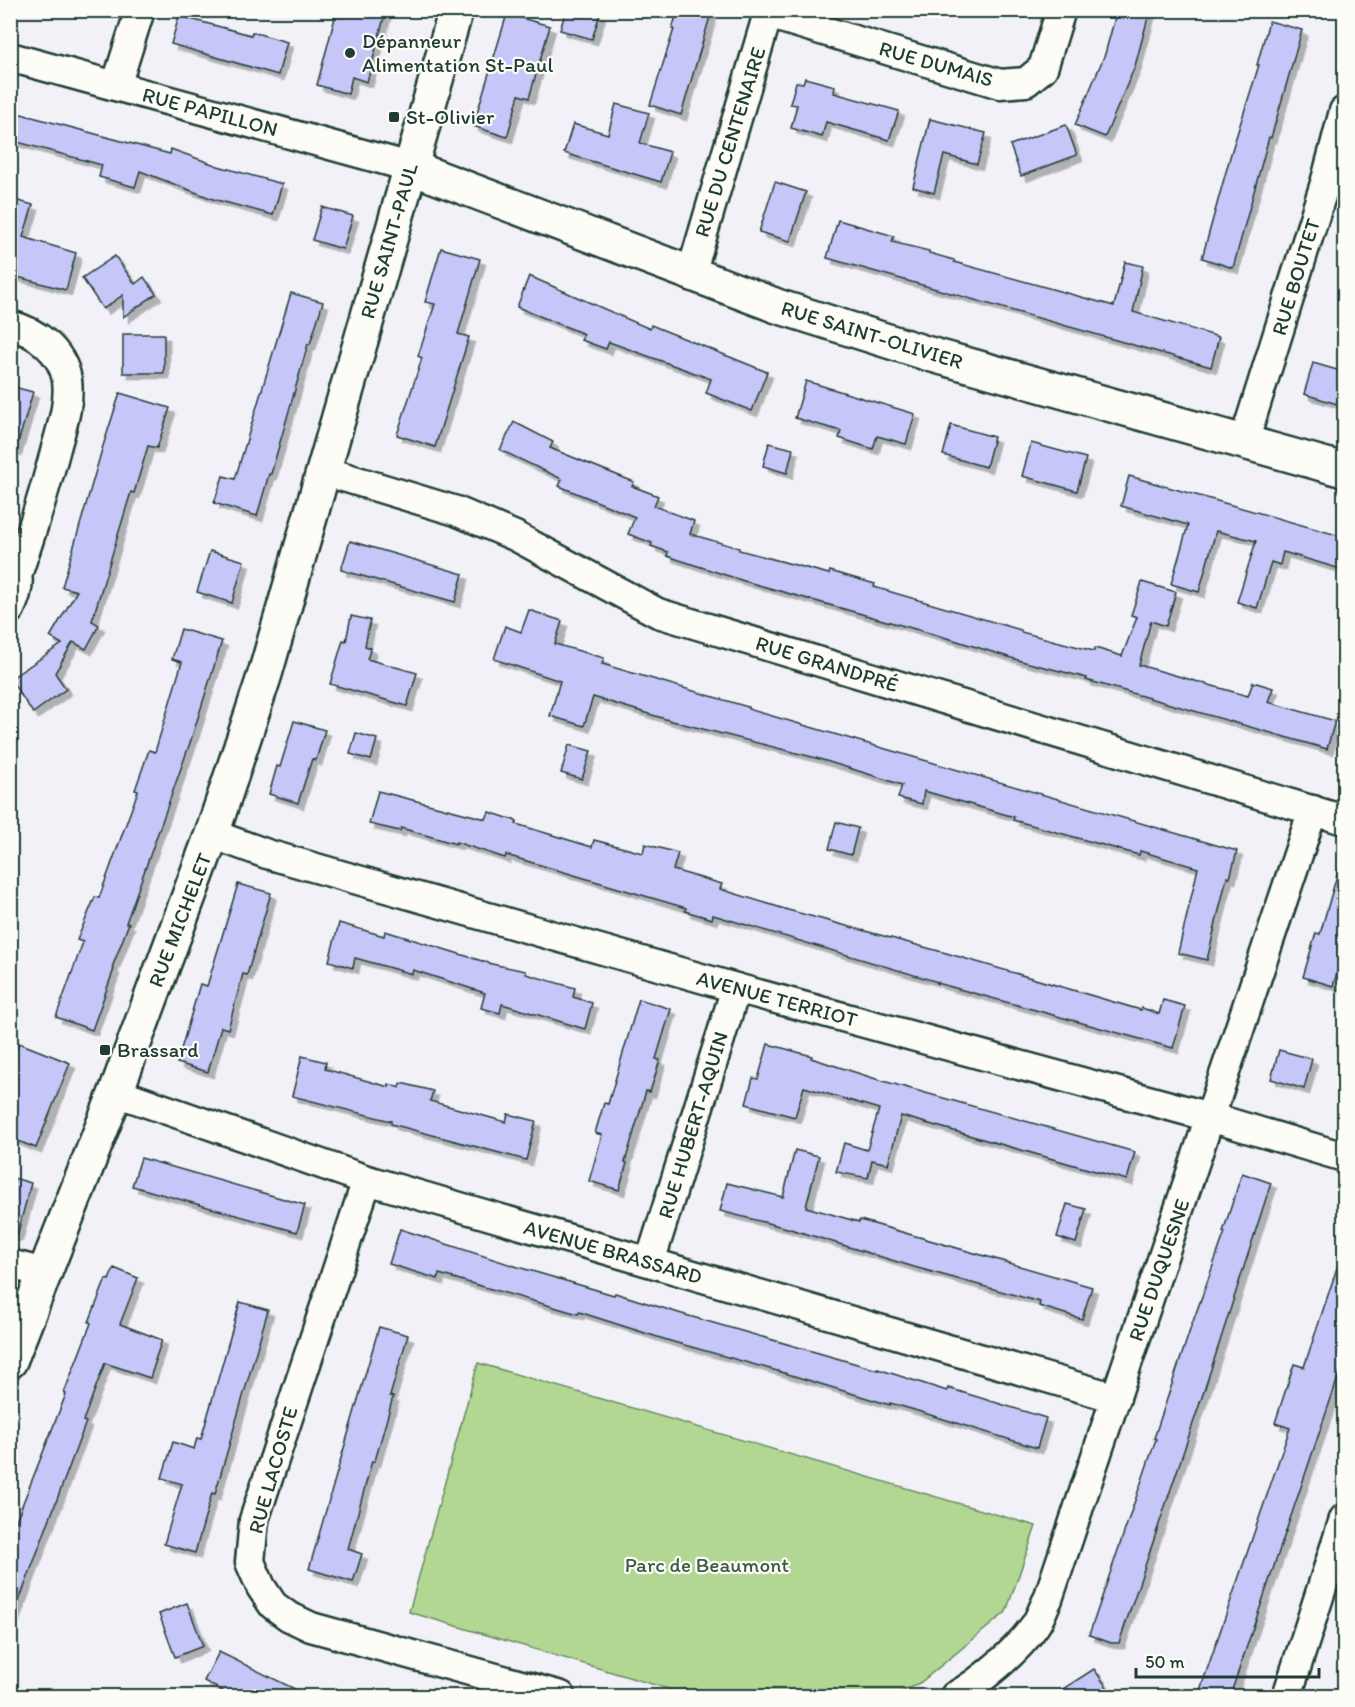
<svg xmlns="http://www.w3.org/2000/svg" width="1355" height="1707" font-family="Itim,sans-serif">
  <defs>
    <filter id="shadow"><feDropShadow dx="5.5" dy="5.5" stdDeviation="0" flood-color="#0004"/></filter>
  </defs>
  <rect width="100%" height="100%" fill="#f2f1f7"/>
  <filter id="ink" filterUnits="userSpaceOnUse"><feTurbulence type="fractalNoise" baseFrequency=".0167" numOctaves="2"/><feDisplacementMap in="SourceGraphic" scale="12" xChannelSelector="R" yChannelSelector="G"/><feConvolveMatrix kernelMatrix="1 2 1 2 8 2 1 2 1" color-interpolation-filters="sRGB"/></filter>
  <g filter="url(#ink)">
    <path fill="#b1d793" stroke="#688a64" stroke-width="1.5" d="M478,1363L1036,1526L1006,1612L921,1682L894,1696H692L409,1612Z"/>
    <g fill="#c6c6f9" stroke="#1f3d34" stroke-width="1.5" filter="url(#shadow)">
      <path d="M337,10H386L367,82L352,77L348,94L317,85Z"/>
      <path d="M566,10H588L600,14L592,39L560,30Z"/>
      <path d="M678,10H712L681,115L650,105L674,29H672Z"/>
      <path d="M1117,10H1150L1135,66L1105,137L1075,125L1105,54Z"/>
      <path d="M507,14L550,26L529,98L519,95L507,137L473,126Z"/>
      <path d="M179,16L251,35L252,32L287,42L278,75L171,44Z"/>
      <path d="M1269,21L1302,30L1271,138L1269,137L1233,268L1202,258L1232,150L1259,65H1257Z"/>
      <path d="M805,78L835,86L834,93L899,111L889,140L826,122L822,137L791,128L797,105L790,104L796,82L803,83Z"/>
      <path d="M616,104L649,113L640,143L670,152L661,182L564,153L573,124L608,134Z"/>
      <path d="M10,111L170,154L171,149L218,166L282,184L273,215L213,199L140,171L135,187L99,177L102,165L10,140Z"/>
      <path d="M930,119L986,133L977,164L944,155L934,193L913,187Z"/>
      <path d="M1066,125L1077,155L1021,176L1010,145Z"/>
      <path d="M775,182L806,192L790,241L759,232Z"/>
      <path d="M15,200L33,205L23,237L76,253L66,290L10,275V214Z"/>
      <path d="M322,207L353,216L343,249L312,240Z"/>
      <path d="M838,220L894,236L892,242L929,251V253L954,260V262L1114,306L1125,262L1143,266L1133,312L1219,337L1211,367L827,258Z"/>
      <path d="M441,248L480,259L458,334L469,337L435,447L397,435L422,358L418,356L435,304L425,302Z"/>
      <path d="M115,256L135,284L144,277L156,294L123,317V295L103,309L82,278Z"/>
      <path d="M529,276L650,329L651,325L767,372L752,411L706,393L711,379L609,342L606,349L581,340L584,334L517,307Z"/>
      <path d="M291,293L323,302L310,344H308L271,474H269L257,516L214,503L223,476L235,479Z"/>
      <rect x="123" y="334" width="41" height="39"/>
      <path d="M1313,363L1344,372V406L1304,394Z"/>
      <path d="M806,381L915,414L906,444L877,436L873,449L839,438L841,431L795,418Z"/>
      <path d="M10,386L33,392L16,450L10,449Z"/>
      <path d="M120,393L170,408L157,448L148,446L134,493L131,492L92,621L99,625L86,649L73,642L55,673L66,689L33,713L10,679L62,644L50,637L77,591L62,587L103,446Z"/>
      <path d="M514,422L553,442L550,448L634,482L632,486L658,496L654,506L694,521L690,534L739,548V550L829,574L830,571L875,584L874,587L1021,630V632L1094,651L1095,648L1122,656L1137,617L1131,615L1142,582L1176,592L1166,626L1151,621L1139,665L1248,696L1253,682L1273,688L1268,702L1335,721L1327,749L1086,680L1087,678L1021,661L954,640L744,581L667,556L668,552L651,546L652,543L628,534L635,517L559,486L562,479L500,450Z"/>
      <path d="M951,425L994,437L986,467L943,455Z"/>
      <path d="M769,443L793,449L787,473L763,466Z"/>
      <path d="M1031,443L1086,458L1077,491L1022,476Z"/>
      <path d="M1129,476L1344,537V570L1283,552L1280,565L1271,562L1257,608L1237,602L1256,541L1216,531L1199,592L1171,584L1188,525L1121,506Z"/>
      <path d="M350,541L463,574L455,602L341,570Z"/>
      <path d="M210,551L244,561L232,603L197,592Z"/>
      <path d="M529,610L562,621L555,644L604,658L602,664L748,707V709L1237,851L1230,878L1227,877L1207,960L1178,953L1198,868L1140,851L1139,855L1074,837L1013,820L1014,817L924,791L922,804L898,798L902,785L881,778L816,758L672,721L593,697L584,726L550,716L560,681L494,659L505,626L521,632Z"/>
      <path d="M351,616L370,620L365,646L371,648L367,659L417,673L407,706L330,684L343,640L346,641Z"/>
      <path d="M181,629L222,641L191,740L126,923H129L112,968L114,969L92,1030L56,1017L83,942L77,940L95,897L99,898L138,791L135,790L149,750L155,752L182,662L172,659Z"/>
      <path d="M294,721L325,730L316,760L312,759L298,803L269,794L277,766L280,767Z"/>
      <path d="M356,733L377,739L371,760L350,754Z"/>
      <path d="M569,745L591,751L582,779L561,773Z"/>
      <path d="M378,791L486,819L489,812L517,821L516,824L592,847L594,840L643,853L645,844L678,853L673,870L722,884L720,889L788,910L946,953L1141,1010L1142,1008L1159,1014L1163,1000L1185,1006L1173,1048L937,983L938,982L713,915L712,919L685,911L686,908L506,855L505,858L456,842V844L401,828L400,831L369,824Z"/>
      <path d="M836,822L858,828L851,855L829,849Z"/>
      <path d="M1339,868L1344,869V949L1333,986L1303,977L1316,933L1320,934Z"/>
      <path d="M238,884L271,893L247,975L243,974L228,1029L221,1027L208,1072L177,1063L200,984L207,986Z"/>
      <path d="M339,923L384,936L385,931L492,964L526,971V974L575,988L573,997L592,1003L585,1029L502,1004L500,1013L481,1008L485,993L413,970L412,974L355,958L353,968L329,961Z"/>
      <path d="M639,999L671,1009L656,1059L660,1060L650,1092L646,1091L625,1162L627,1163L619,1190L589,1181L602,1135L595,1133L604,1103L608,1104Z"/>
      <path d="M19,1043L70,1063L36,1148L10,1138V1064Z"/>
      <path d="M768,1044L812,1056L811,1058L876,1079L1135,1152L1127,1180L901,1116L888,1164L872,1160L868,1178L836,1172L844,1143L867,1150L879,1109L804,1087L795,1117L746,1104L753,1078L758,1079Z"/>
      <path d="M1279,1050L1312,1059L1304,1089L1271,1079Z"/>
      <path d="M302,1056L326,1062L325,1069L389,1087V1084L400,1088L401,1083L433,1091L430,1101L506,1122L508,1114L536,1121L526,1160L391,1124V1121L292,1096Z"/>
      <path d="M795,1150L819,1156L806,1207L859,1222L860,1220L1092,1287L1082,1319L1039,1306L1040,1302L914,1267L787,1228L720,1211L727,1183L783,1197Z"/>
      <path d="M141,1158L305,1205L297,1232L132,1186Z"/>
      <path d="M1242,1173L1271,1183L1204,1391L1119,1643H1111L1089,1635L1156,1439L1154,1438L1191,1327L1225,1232H1223Z"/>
      <path d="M10,1177L31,1183L17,1236L10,1235Z"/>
      <path d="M1067,1204L1086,1209L1076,1243L1057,1237Z"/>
      <path d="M400,1229L518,1267L614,1295L615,1293L682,1314L878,1370V1369L947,1391L948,1388L1046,1418L1037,1448L911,1409L890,1403V1405L781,1372L670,1341L579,1312L578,1314L439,1274L438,1279L389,1264Z"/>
      <path d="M1341,1256L1344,1257V1360L1230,1696H1198L1290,1428L1275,1423L1294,1364L1304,1367Z"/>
      <path d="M114,1268L138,1278L120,1324L162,1340L155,1360H156L150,1378L105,1363L83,1421L86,1422L13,1617L10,1616V1536L66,1394L64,1393L91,1323L89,1322L106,1279L109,1280Z"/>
      <path d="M240,1302L268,1310L215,1494L212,1493L195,1553L164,1544L182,1484L162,1478L173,1442L194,1449L197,1438L201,1439Z"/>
      <path d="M379,1327L408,1335L390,1396L393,1397L375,1461H372L348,1549L362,1554L353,1582L309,1569Z"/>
      <path d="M187,1603L203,1646L175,1657L159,1614Z"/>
      <path d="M219,1652L309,1696H221L223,1691L204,1681Z"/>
      <path d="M1094,1669L1113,1696H1052Z"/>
    </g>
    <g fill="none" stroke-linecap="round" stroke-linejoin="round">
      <defs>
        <g id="street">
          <path d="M768,14L1000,84L1026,82L1043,68L1061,10"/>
          <path d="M10,57L410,167"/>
          <path d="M116,86L140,10"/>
          <path d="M691,274L769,10"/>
          <path d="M10,325C37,332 62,351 67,380C70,403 62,426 56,448C45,490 32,531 18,572"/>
          <path d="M1244,442L1326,180L1344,111"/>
          <path d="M324,471L456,511L515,536L658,613L1344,820"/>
          <path d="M10,557C22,574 19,591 10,609"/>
          <path d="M212,834L267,854L736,988L1210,1117L1344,1157"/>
          <path d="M116,1092L367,1180L1116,1398"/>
          <path d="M367,1180L254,1520L250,1562L261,1587L273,1605L288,1616L311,1627L561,1696"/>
          <path d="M650,1262L736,988"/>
          <path d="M10,1264L44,1273"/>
          <path d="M955,1696C979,1683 1017,1651 1033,1628C1040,1620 1043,1608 1048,1599L1313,810"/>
          <path d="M1287,1696L1344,1519"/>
        </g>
        <g id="secondary">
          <path d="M410,167L777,306L929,354L1344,470"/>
          <path d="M10,1361L116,1092L212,834L265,674L456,10"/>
        </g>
      </defs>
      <use href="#street" stroke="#1f3d34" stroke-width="33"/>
      <use href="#secondary" stroke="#1f3d34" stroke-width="38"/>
      <use href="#street" stroke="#fdfcf7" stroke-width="28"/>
      <use href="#secondary" stroke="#fdfcf7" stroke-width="33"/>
    </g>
  </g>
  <g fill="#1f3d34" stroke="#fdfcf7" stroke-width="2">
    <circle cx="350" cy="53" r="6"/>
    <rect x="388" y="111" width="12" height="12" rx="3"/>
    <rect x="99" y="1044" width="12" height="12" rx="3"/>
  </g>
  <g text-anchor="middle" stroke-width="4.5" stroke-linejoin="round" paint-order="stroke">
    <g font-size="21" fill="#1f3d34" stroke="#fdfcf7" text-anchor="start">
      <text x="362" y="48">Dépanneur<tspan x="362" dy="24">Alimentation St-Paul</tspan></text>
      <text x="406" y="124">St-Olivier</text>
      <text x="117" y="1057">Brassard</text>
    </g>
    <g font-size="21" fill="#1f3d34" stroke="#fdfcf7">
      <text transform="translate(936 64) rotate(16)" y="7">RUE DUMAIS</text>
      <text transform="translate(210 112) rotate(15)" y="7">RUE PAPILLON</text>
      <text transform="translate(730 142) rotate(-73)" y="7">RUE DU CENTENAIRE</text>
      <text transform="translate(389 241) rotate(-74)" y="7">RUE SAINT-PAUL</text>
      <text transform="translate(1296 277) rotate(-73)" y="7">RUE BOUTET</text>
      <text transform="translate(872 335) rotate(17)" y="7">RUE SAINT-OLIVIER</text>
      <text transform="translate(827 664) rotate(17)" y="7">RUE GRANDPRÉ</text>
      <text transform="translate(180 920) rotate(-69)" y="7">RUE MICHELET</text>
      <text transform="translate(777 999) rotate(15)" y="7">AVENUE TERRIOT</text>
      <text transform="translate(693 1125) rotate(-73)" y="7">RUE HUBERT-AQUIN</text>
      <text transform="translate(613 1252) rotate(16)" y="7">AVENUE BRASSARD</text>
      <text transform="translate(1159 1270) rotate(-71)" y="7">RUE DUQUESNE</text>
      <text transform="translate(273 1470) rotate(-74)" y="7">RUE LACOSTE</text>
    </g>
    <g font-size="21" fill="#3c5c47" stroke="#fdfcf7">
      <text x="707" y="1572">Parc de Beaumont</text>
    </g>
  </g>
  <rect width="1355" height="1707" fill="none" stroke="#fdfcf7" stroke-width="36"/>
  <rect x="18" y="18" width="1319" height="1671" fill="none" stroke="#1f3d34" stroke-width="2" filter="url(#ink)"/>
  <path d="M1136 1668v9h183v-9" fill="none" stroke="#1f3d34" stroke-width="3"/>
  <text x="1145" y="1668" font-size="18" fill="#1f3d34" stroke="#fdfcf7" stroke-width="4.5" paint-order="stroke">50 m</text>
</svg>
